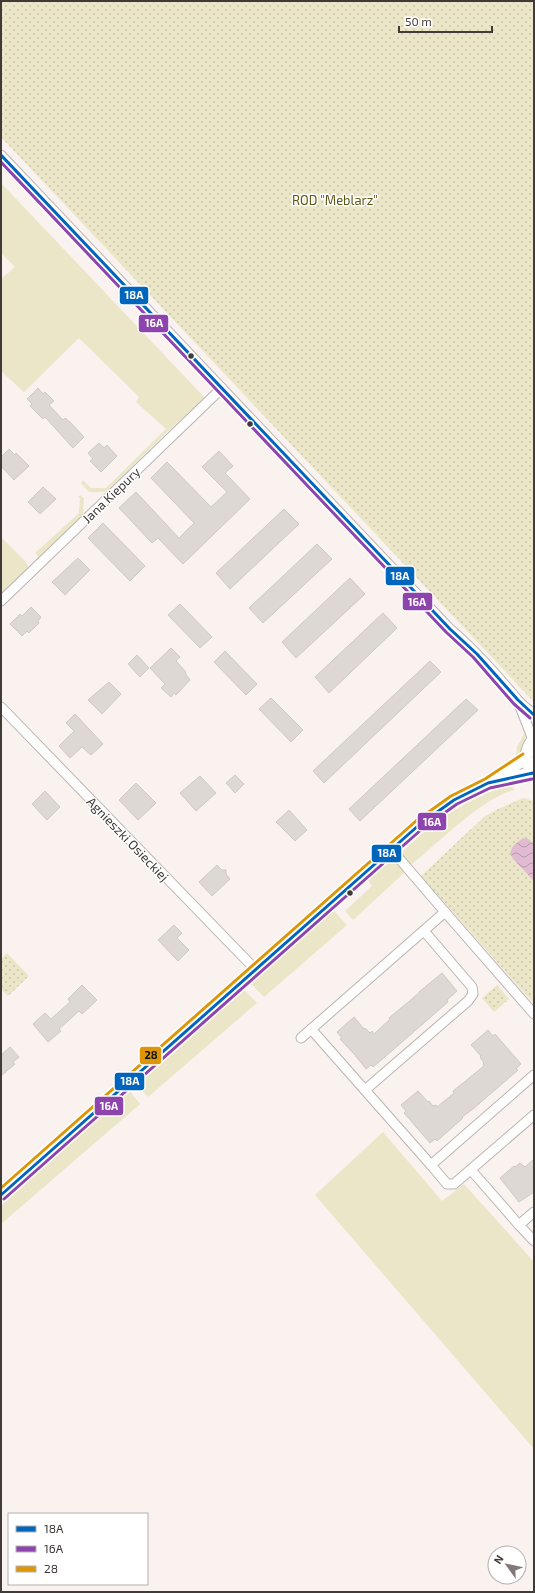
<svg xmlns="http://www.w3.org/2000/svg" width="535" height="1593" font-family="'Exo 2',sans-serif">
  <defs>
    <pattern id="park-dots" width="8" height="8" patternUnits="userSpaceOnUse"><rect width="8" height="8" fill="#ebe6c8"/><path d="M2 2h.1M6 6h.1" fill="none" stroke="#cbc6ad" stroke-width="1.8" stroke-linecap="round"/></pattern>
    <pattern id="water-waves" width="16" height="10" patternUnits="userSpaceOnUse"><rect width="16" height="10" fill="#e0bbd2"/><path d="M0 5q4-4 8 0t8 0" fill="none" stroke="#b799ab"/></pattern>
  </defs>
  <rect width="100%" height="100%" fill="#f9f2ef"/>
  <g fill="#ebe6c8">
    <path d="M1,183L205,398L168,431L106,492H89L81,483L83,480L91,488H106L166,429L136,402L139,397L79,338L24,392L1,371V279L15,267L1,253Z"/>
    <path d="M80,495L84,498L83,515L39,557L35,553L79,513L80,498L78,497Z"/>
    <path d="M1,537L27,563L28,568L1,594Z"/>
    <path d="M525,732C526,742 524,752 516,758L517,747Z"/>
    <path d="M509,784L515,790C484,796 436,845 411,865L402,856V852C436,819 465,801 509,784Z"/>
    <path d="M390,860L395,861L405,872L353,920L345,911L372,886L368,880Z"/>
    <path d="M333,910L347,925L264,997L251,984Z"/>
    <path d="M244,990L257,1003L148,1097L136,1084Z"/>
    <path d="M129,1090L140,1104L1,1224V1206Z"/>
    <path d="M383,1132L442,1201L464,1184L534,1262V1449L315,1195Z"/>
  </g>
  <g fill="url(#park-dots)">
    <path d="M1,1H534V702L1,137Z"/>
    <path d="M523,798L534,801V1004L421,876L485,816L498,809Z"/>
    <path d="M7,953L29,976L8,996L1,989V959Z"/>
    <path d="M497,985L509,999L494,1012L482,998Z"/>
  </g>
  <path fill="url(#water-waves)" d="M523,838L528,839L534,844V881L513,859L510,853L513,846Z"/>
  <g fill="#ddd8d4" stroke="#cfcac7">
    <path d="M38,388L43,394L45,392L54,401L49,405L63,420L65,418L70,422L84,437L73,448L45,417L43,419L30,406L32,404L27,399Z"/>
    <path d="M99,443L104,448L107,445L117,456L101,472L90,461L93,459L88,453Z"/>
    <path d="M9,449L15,455L16,453L29,466L14,480L1,466V457Z"/>
    <path d="M219,451L233,466L225,473L250,499L183,564L158,538L152,543L119,508L136,492L179,538L194,523L151,478L167,462L211,507L227,492L202,467Z"/>
    <path d="M43,487L56,499L40,514L28,502Z"/>
    <path d="M284,509L299,524L230,589L216,573Z"/>
    <path d="M103,523L145,566L130,581L88,538Z"/>
    <path d="M317,544L332,559L263,623L249,608Z"/>
    <path d="M78,558L90,570L65,595L52,582Z"/>
    <path d="M350,578L365,594L296,658L282,642Z"/>
    <path d="M180,604L212,637L200,648L168,615Z"/>
    <path d="M31,607L41,617L38,621L39,623L29,633L27,631L22,636L10,624L20,614L22,616Z"/>
    <path d="M383,613L397,628L329,693L315,677Z"/>
    <path d="M171,648L180,657L176,661L186,672L185,673L190,680L176,695L174,693L171,697L161,688L165,684L150,668Z"/>
    <path d="M225,651L257,684L246,695L214,662Z"/>
    <path d="M137,655L149,668L140,677L128,664Z"/>
    <path d="M430,661L441,672L324,783L313,771Z"/>
    <path d="M109,682L121,694L102,714L88,700Z"/>
    <path d="M271,698L303,730L291,742L259,709Z"/>
    <path d="M466,699L478,710L360,821L349,809Z"/>
    <path d="M75,714L103,744L91,755L82,747L70,758L59,746L74,731L66,723Z"/>
    <path d="M235,775L244,784L235,793L226,783Z"/>
    <path d="M200,776L216,793L196,811L180,793Z"/>
    <path d="M136,783L156,803L138,820L119,800Z"/>
    <path d="M45,791L60,807L47,820L32,804Z"/>
    <path d="M289,810L307,830L295,841L276,822Z"/>
    <path d="M217,865L222,870H226V874L230,879L212,896L199,882Z"/>
    <path d="M174,925L182,933L177,938L189,950L178,961L158,940Z"/>
    <path d="M442,973L457,991L447,1000L448,1002L386,1056L373,1067L371,1065L366,1069L354,1054L340,1039L342,1038L337,1032L354,1017L364,1029L365,1028L370,1033L372,1031L374,1034L390,1019L389,1018L419,993V992Z"/>
    <path d="M82,985L97,1000L82,1014L79,1011L59,1029L61,1031L48,1042L33,1024L45,1013L51,1019L70,1002L68,999Z"/>
    <path d="M488,1030L493,1036L495,1034L521,1064L516,1069L518,1070L473,1109L462,1117L463,1118L437,1141L435,1139L430,1143L404,1113L406,1111L401,1105L418,1091L428,1102L429,1101L433,1106L436,1105L437,1107L454,1093L453,1091L484,1066L483,1064L484,1063L480,1057L481,1056L471,1045Z"/>
    <path d="M10,1047L19,1057L13,1062L15,1064L1,1076V1055Z"/>
    <path d="M534,1159V1192L519,1202L500,1178L514,1166L515,1167L520,1163L525,1167Z"/>
  </g>
  <g fill="none" stroke-linecap="round" stroke-linejoin="round">
    <defs>
      <g id="minor">
        <path d="M1,155L450,629C475,650 496,674 516,698C521,705 529,709 534,715"/>
        <path d="M1,601L222,388"/>
        <path d="M518,701L533,740"/>
        <path d="M1,707L255,969"/>
        <path d="M445,912L534,1014"/>
        <path d="M311,1029L431,1165L534,1075"/>
        <path d="M301,1038L445,912L391,849"/>
        <path d="M365,1090L468,1001L473,994L472,987L424,931"/>
        <path d="M431,1165L447,1184H454L534,1115"/>
        <path d="M471,1170L519,1225L534,1212"/>
        <path d="M519,1225L534,1241"/>
      </g>
      <g id="tertiary">
        <path d="M528,765C525,755 527,747 534,739"/>
        <path d="M492,782L533,773"/>
        <path d="M1,1195L419,825L454,800L488,783L526,758"/>
      </g>
    </defs>
    <use href="#minor" stroke="#bbb5b3" stroke-width="11"/>
    <use href="#tertiary" stroke="#bbb5b3" stroke-width="14"/>
    <use href="#minor" stroke="#fefdfd" stroke-width="9"/>
    <use href="#tertiary" stroke="#fefdfd" stroke-width="12"/>
    <defs>
      <g id="bus-1">
        <path d="M1,155L450,629L477,654L518,700L534,715"/>
        <path d="M1,1195L419,825L454,800L488,783L533,773L534,774"/>
      </g>
      <g id="bus-2">
        <path d="M1,162L446,632L473,657L514,704L530,718"/>
        <path d="M4,1199L422,829L457,804L490,788L532,779"/>
      </g>
      <path id="bus-3" d="M1,1188L416,821L451,796L485,779L523,754"/>
    </defs>
    <use href="#bus-1" stroke="#fff" stroke-width="6"/>
    <use href="#bus-2" stroke="#fff" stroke-width="6"/>
    <use href="#bus-3" stroke="#fff" stroke-width="6"/>
    <use href="#bus-1" stroke="#0065bd" stroke-width="3"/>
    <use href="#bus-2" stroke="#8e44ad" stroke-width="3"/>
    <use href="#bus-3" stroke="#dc9608" stroke-width="3"/>
  </g>
  <g fill="#403a38" stroke="#fff" stroke-width="1.5">
    <circle cx="191" cy="356" r="3.5"/>
    <circle cx="250" cy="424" r="3.5"/>
    <circle cx="350" cy="893" r="3.5"/>
  </g>
  <g text-anchor="middle" stroke-width="3" stroke-linejoin="round" paint-order="stroke">
    <g font-size="13" fill="#5d5818" stroke="#fff">
      <text x="335" y="205">ROD "Meblarz"</text>
    </g>
    <g font-size="13" fill="#403a38" stroke="#fff">
      <text transform="translate(111 495) rotate(-44)" y="5">Jana Kiepury</text>
      <text transform="translate(128 839) rotate(46)" y="5">Agnieszki Osieckiej</text>
    </g>
  </g>
  <g stroke="#fff" stroke-width="1.5">
    <rect x="119" y="286" width="30" height="19" rx="4" fill="#0065bd"/>
    <rect x="138" y="314" width="31" height="19" rx="4" fill="#8e44ad"/>
    <rect x="385" y="566" width="30" height="20" rx="4" fill="#0065bd"/>
    <rect x="402" y="592" width="31" height="19" rx="4" fill="#8e44ad"/>
    <rect x="417" y="812" width="30" height="19" rx="4" fill="#8e44ad"/>
    <rect x="371" y="844" width="31" height="19" rx="4" fill="#0065bd"/>
    <rect x="139" y="1046" width="23" height="19" rx="4" fill="#dc9608"/>
    <rect x="114" y="1072" width="31" height="19" rx="4" fill="#0065bd"/>
    <rect x="94" y="1096" width="30" height="20" rx="4" fill="#8e44ad"/>
  </g>
  <g font-size="11" text-anchor="middle" font-weight="bold" fill="#fff">
    <text x="134" y="299">18A</text>
    <text x="154" y="327">16A</text>
    <text x="400" y="580">18A</text>
    <text x="417" y="606">16A</text>
    <text x="432" y="826">16A</text>
    <text x="387" y="857">18A</text>
    <text x="130" y="1085">18A</text>
    <text x="109" y="1110">16A</text>
  </g>
  <g font-size="11" text-anchor="middle" font-weight="bold" fill="#111">
    <text x="151" y="1059">28</text>
  </g>
  <rect width="535" height="1593" fill="none" stroke="#403a38" stroke-width="4"/>
  <rect x="8" y="1513" width="140" height="72" fill="#ffffff" stroke="#b3b0af"/>
  <rect x="16" y="1526" width="20" height="6" fill="#0065bd" stroke="#b3b0af"/>
  <text x="44" y="1533" font-size="12" fill="#403a38">18A</text>
  <rect x="16" y="1546" width="20" height="6" fill="#8e44ad" stroke="#b3b0af"/>
  <text x="44" y="1553" font-size="12" fill="#403a38">16A</text>
  <rect x="16" y="1566" width="20" height="6" fill="#dc9608" stroke="#b3b0af"/>
  <text x="44" y="1573" font-size="12" fill="#403a38">28</text>
  <g transform="translate(507 1565) rotate(303)"><circle r="19" fill="#ffffff" stroke="#b3b0af"/>
  <path d="M0-3L7 15L0 10L-7 15Z" fill="#817a78"/>
  <text y="-6" font-size="11" font-weight="bold" text-anchor="middle" fill="#403a38">N</text>
  </g>
  <path d="M399 26v6h93v-6" fill="none" stroke="#403a38" stroke-width="2"/>
  <text x="405" y="26" font-size="12" fill="#403a38" stroke="#ffffff" stroke-width="3" paint-order="stroke">50 m</text>
</svg>
